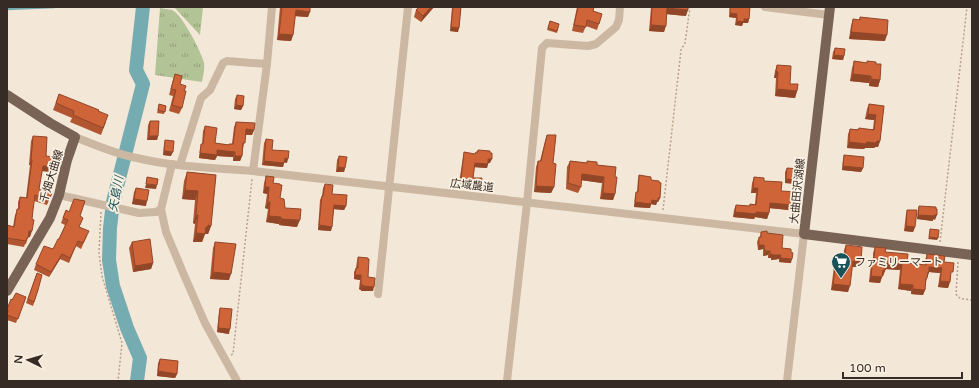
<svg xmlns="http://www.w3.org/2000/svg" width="979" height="388" font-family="'Varela Round','Noto Sans JP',sans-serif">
  <defs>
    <pattern id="grass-tufts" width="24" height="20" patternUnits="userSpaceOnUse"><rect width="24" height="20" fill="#b2c396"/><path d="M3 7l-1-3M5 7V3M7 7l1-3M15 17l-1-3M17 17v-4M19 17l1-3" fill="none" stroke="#929f7a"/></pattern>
  </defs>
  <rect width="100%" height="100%" fill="#f3e7d7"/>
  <g fill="url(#grass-tufts)">
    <path d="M174,7H203L200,35Z"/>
    <path d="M160,8C163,9 168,9 172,10C182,14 202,53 204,63C205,69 203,76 202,82L155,75Z"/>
  </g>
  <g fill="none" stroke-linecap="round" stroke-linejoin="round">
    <path stroke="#74acb2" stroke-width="2.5" d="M7,9L54,7"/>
    <path stroke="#74acb2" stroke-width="14" d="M137,381L140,358L127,328L113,286L109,260L110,228L113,202L143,84L136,70L143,7"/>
    <g stroke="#b7a18d" stroke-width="1.5" stroke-dasharray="2 2" stroke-linecap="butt">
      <path d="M663,210L681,50L685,43L690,7"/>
      <path d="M101,212L99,253L102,276L122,343L118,381"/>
      <path d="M940,242L967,7"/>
      <path d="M958,262L956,294C959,300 966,299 972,300"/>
      <path d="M231,355L233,354L252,179"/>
    </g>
    <g stroke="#cbb7a2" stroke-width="8">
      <path d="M765,7L829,15"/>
      <path d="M75,137C95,145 115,154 137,158C174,167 215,168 253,171L804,234L787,381"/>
      <path d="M172,164L161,209L166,232L184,275L205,323L237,381"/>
      <path d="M180,165L201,98L210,90L223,63L227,61L267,64"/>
      <path d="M253,171L267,64L272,7"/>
      <path d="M59,195L139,213L156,212L161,209"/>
      <path d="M378,294L408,7"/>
      <path d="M507,381L527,203L542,48L547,43L588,46L596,44L616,27L619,20L620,7"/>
    </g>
    <g stroke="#796355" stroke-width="10">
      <path d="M830,7L804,234L972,255"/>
      <path d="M7,95L50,123L75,137L67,160L59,195L50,218L7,291"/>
    </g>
  </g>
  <g fill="#b25631">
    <path d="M280,7H310L308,17L295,16L293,35L291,41L277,40Z"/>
    <path d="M419,7H434L421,22L414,17L416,10Z"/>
    <path d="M452,7H461L458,32L450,31Z"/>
    <path d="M577,7H594L593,11L602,14L597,30L586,26L583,33L572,31Z"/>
    <path d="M651,7H652L686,16L667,14L664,32L649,31Z"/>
    <path d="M730,7H750L749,19L748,23H743L742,26L735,25L736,18L729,17Z"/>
    <path d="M860,17L885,41L849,39L851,26L853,19L859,20Z"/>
    <path d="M550,21L559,24L557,33L547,30Z"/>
    <path d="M835,48L844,56L843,60L832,59L833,52Z"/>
    <path d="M854,61L867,63V61L876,64L880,80L878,87L869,86V83L850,81L852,68Z"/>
    <path d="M777,65L790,84L797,91L795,98L775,96L776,78H774L775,71Z"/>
    <path d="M175,74L184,91L182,108L179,114L169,111L173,96L169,95L173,80Z"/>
    <path d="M59,94L106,122L101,135L70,122L72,118L53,110Z"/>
    <path d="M237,95L243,106L241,110L234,109L235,99Z"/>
    <path d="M159,104L166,106L164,114L157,113Z"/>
    <path d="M869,104L884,106L880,141L878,147H875L874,148H865L864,149L847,148L848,134L850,129H873L874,120L865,119L867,109Z"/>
    <path d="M150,121L158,136L157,140H147L148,125Z"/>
    <path d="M236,122L254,130L252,135H246L243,148L242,156L240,161H233V157L217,156L215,160L199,158L200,149L202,144L203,131L205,126L215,143L228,145L229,144H232L234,127Z"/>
    <path d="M547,135L553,163L554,187L551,193L534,192L536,167L538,161H540L545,141Z"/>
    <path d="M33,136L46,156L54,172L42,171L39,189L52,193L47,205L34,201L30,237H28L26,244H25L24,247L7,244V225L13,227L15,215L18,209V202L20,197L26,198L30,165H29L31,141Z"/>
    <path d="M266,139L272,150L287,163L284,162L283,167L262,165L264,143Z"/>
    <path d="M165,140L171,156L163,155L164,145Z"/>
    <path d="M478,150L490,163H488L487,168L474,167L473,178L481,185L480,189L470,188L471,185L459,183L463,157L464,152L475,154L476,152H477Z"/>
    <path d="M844,155L863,168L861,172L842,170L843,159Z"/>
    <path d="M339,156L345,168L344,172H336L337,160Z"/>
    <path d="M570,161L587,163V161L597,165L615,177V194L613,200L600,199L602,183L581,180V187L578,193L566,189L567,167Z"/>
    <path d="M787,168L798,180L797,184L785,183V172Z"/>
    <path d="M187,172L216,175L211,226L208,234H205L202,242H193L195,224L193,223L195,200L182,199L184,181Z"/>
    <path d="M639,175L651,180L660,198L658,202H657L656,205L651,204L650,208L634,207L635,196L636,192H637L638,179Z"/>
    <path d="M266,176L273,183L285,208L297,227L279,225V224L266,222L268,209L265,208L267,194L263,193L264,183Z"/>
    <path d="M754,177L764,181L781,191L793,209L790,208L789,210L770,208L769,213L767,219L755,217L754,219L733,217L734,210L736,205L749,206L750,204H755L756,193H751L752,183Z"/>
    <path d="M325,184L332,194L346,206L344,210L334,209L331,231L318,230L320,200L322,196L323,188Z"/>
    <path d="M136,188L146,206L132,204L134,192Z"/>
    <path d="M919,206L935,220L933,219V221L917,219L918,210Z"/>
    <path d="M66,210L80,216L79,227L87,236L81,249L76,246L69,263L60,259L49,277L34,270L36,264L53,249L59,239L65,225L61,223Z"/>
    <path d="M907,210L915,227L913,232L904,231L906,214Z"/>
    <path d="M761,232L767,233L782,248L791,263L779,262V259L771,260V258H768V255L763,256V249L758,250L757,242L759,237H760Z"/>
    <path d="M132,242L153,263L151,269L133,272L129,248Z"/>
    <path d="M215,242L229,280L210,279L213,248Z"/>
    <path d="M846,245L861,262L859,267H852L848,292L831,290L834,266L836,261L843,262L844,250Z"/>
    <path d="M875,247L907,263L925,265V260L927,254L944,262L951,277L948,288L938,287L940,273L929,272L925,284V290L923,295L911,294V291L898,289L900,270L886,269L883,276H882L880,283L869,282L871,263L873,258V253Z"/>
    <path d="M358,257L368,277L373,291H361V290L359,289L360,280L354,279V272L356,268L357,261Z"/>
    <path d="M37,273L38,290L33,306L26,303Z"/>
    <path d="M26,297L16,323L7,320V309L12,300Z"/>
    <path d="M220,308L229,334L217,332L219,312Z"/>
    <path d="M160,359L177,374L175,378L157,376L158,363Z"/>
  </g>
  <g fill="#914628">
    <path d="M431,7H434L421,22L423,16Z"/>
    <path d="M667,8L688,10L686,16L665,14Z"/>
    <path d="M296,10L310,12L308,17L294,16Z"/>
    <path d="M730,13L737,14L736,18L729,17Z"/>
    <path d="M744,19H749L748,23H743L742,26L735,25L737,21Z"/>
    <path d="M651,25L666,26L664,32L649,31Z"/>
    <path d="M451,27L459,28L458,32L450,31Z"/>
    <path d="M851,32L887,35L885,41L849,39Z"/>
    <path d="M279,34L293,35L291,41L277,40Z"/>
    <path d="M834,55L844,56L843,60L832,59Z"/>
    <path d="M776,71L778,72L776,78H774Z"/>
    <path d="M853,74L871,76L869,83L850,81Z"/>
    <path d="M871,79L880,80L878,87L869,86Z"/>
    <path d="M777,89L797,91L795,98L775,96Z"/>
    <path d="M236,105L243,106L241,110L234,109Z"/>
    <path d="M868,114L876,115L874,120L865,119Z"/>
    <path d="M246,129L254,130L252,135L244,134Z"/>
    <path d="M149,136H158L157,140H147Z"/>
    <path d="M877,141H880L878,147H875L874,148H865L864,149L847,148L849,142Z"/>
    <path d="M217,150L235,152L233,157L217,156L215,160L199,158L200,153Z"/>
    <path d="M164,151L173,152L171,156L163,155Z"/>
    <path d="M235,156H242L240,161H233Z"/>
    <path d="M285,158L288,159L287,163L283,162Z"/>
    <path d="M488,159H492L490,163H487Z"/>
    <path d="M31,160H32L30,165H29Z"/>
    <path d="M264,161L284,163L283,167L262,165Z"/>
    <path d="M475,163L488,164L487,168L473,167Z"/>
    <path d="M43,166L56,167L54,172L41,171Z"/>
    <path d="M843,166L863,168L861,172L842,170Z"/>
    <path d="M338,167L345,168L344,172H336Z"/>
    <path d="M582,174L604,177L602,183L580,180Z"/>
    <path d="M461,179L472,181L471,185L459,183Z"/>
    <path d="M786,179L798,180L797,184L785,183Z"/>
    <path d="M146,184L157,185L156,189L145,188Z"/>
    <path d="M472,184L481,185L480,189L470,188Z"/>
    <path d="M536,186L554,187L551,193L534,192Z"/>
    <path d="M265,187H269L267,194L263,193Z"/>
    <path d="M753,188H758L756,193H751Z"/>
    <path d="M185,190L198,191L195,200L182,199Z"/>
    <path d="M603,193L615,194L613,200L600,199Z"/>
    <path d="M658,198H660L658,202H657L656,205L650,204L652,200Z"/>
    <path d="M134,199L147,201L146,206L132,204Z"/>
    <path d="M268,202H270L268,209L265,208Z"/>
    <path d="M635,202L651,204L650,208L634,207Z"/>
    <path d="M770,203H795L793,209L790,208L789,210L768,208Z"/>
    <path d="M334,205L346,206L344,210L333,209Z"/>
    <path d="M735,212H756L769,213L767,219L755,217L754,219L733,217Z"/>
    <path d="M196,215H198L195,224L193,223Z"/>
    <path d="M918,215H937L935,220L933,219V221L917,219Z"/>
    <path d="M269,216L281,217L279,224L266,222Z"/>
    <path d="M281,219L300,220L297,227L279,225Z"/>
    <path d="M208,225L211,226L208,234H205L202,242H193L196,233Z"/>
    <path d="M319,225L332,227L331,231L318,230Z"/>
    <path d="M906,226L915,227L913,232L904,231Z"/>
    <path d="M29,231H32L30,237H27Z"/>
    <path d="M929,237L938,238L937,240L928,239Z"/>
    <path d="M759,245H764L763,249L758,250Z"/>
    <path d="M765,251H770L768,255L763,256Z"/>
    <path d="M62,254L60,259L49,277L51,272Z"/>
    <path d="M770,254H772L771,258H768Z"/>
    <path d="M772,255H781L779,259L771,260Z"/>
    <path d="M780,258L792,259L791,263L779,262Z"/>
    <path d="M853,261L861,262L859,267H851Z"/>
    <path d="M153,263L151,269L133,272L135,266Z"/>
    <path d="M886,263L902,264L900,270L884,269Z"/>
    <path d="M929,267L942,268L940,273L929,272L927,278L926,277Z"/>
    <path d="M883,270H885L883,276H881Z"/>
    <path d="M213,272L231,274L229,280L210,279Z"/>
    <path d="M355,275H361L360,280L354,279Z"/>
    <path d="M871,276L882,277L880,283L869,282Z"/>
    <path d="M940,281L950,282L948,288L938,287Z"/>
    <path d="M833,284L850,286L848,292L831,290Z"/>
    <path d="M900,284L913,285L911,291L898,289Z"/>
    <path d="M361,285H363L361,290L359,289Z"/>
    <path d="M363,286L374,287L373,291H361Z"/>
    <path d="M913,289L925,290L923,295L911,294Z"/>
    <path d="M218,328L230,329L229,334L217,332Z"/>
    <path d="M158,371L177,374L175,378L157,376Z"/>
  </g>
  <g fill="#cf6439" stroke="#914628">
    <path d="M282,7H310V12L296,10L293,35L279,34Z"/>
    <path d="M419,7H431L423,16L416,10Z"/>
    <path d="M453,7H461L459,28L451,27Z"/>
    <path d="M578,7H594L593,11L602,14L599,24L587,20L586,27L574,25Z"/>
    <path d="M652,7H688V10L667,8L666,26L651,25Z"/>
    <path d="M730,7H750L749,19H744V22L737,21V14L730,13Z"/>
    <path d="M860,17L888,20L887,35L851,32L853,19L860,20Z"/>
    <path d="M550,21L559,24L557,31L548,28Z"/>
    <path d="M835,48L845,49L844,56L834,55Z"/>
    <path d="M854,61L867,63V61L876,62V64H881L880,80L871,79V76L853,74Z"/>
    <path d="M777,65L791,66L790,84H798L797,91L777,89L778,72L776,71Z"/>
    <path d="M175,74L182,76L180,84L186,86L184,91H186L182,108L172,105L176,90L171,89Z"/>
    <path d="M59,94L99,110L98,111L108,115L103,128L73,115L74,111L56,103Z"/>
    <path d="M237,95L244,96L243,106L236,105Z"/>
    <path d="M159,104L166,106L165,112L158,110Z"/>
    <path d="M869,104L884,106L880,141H877L876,143L867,142L866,144L849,142L850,129L858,130L859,128L874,130L876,115L868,114Z"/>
    <path d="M150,121H159L158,136H149Z"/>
    <path d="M236,122L255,123L254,130L246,129L245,143H243L242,156H235V152L217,150V155L200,153L201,144H203L205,126L217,128L215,143L229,145V144H233Z"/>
    <path d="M547,135H556L553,163L556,164L554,187L536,186L538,161H541Z"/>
    <path d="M33,136L47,137L46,156L56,157V167L43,166L39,189L52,193L49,200L35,195L33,210L32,219L34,220L32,231H29L28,238H27L26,241L7,238V225L14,227L17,209H19L20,197L27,198L32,160H31Z"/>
    <path d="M266,139L273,140L272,150L289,151L288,159L285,158L284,163L264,161Z"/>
    <path d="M165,140L174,141L173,152L164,151Z"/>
    <path d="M478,150L490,151V153H492V159H488V164L475,163L473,178H482L481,185L472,184V181L461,179L464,152L475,154L476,152H478Z"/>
    <path d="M844,155L864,157L863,168L843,166Z"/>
    <path d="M339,156L347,157L345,168L338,167Z"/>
    <path d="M570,161L587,163V161L597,162V165L616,167L615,177H617L615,194L603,193L604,177L582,174L581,187L568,183Z"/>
    <path d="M787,168L799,169L798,180L786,179Z"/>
    <path d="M187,172L216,175L211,226L208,225V227H206L205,234L196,233L198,215H196L198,191L185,190Z"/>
    <path d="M639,175L651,177V180L659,181V182L661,183L660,198H658V201L652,200L651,204L635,202L636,192H638Z"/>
    <path d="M266,176L274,177L273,183L280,184V185H282L280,198L284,199L285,208L301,209L300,220L281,219V217L269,216L270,202H268L269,187H265Z"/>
    <path d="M147,177L158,179L157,185L146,184Z"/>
    <path d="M754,177L764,178V181L782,182L781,191L796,192L795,203H792L791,205L770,203L769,213L756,212V214L735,212L736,205L750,206V204L756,205L758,188H753Z"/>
    <path d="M325,184L333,185L332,194L347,195L346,206L334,205L332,227L319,225L322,196H323Z"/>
    <path d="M136,188L149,190L147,201L134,199Z"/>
    <path d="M74,199L85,201L80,216L83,218L79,227L89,231L83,243L78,241L70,258L62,254L51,272L36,264L44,246L53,249L58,239H59L68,220L63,218L66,210L69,212Z"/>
    <path d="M919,206L936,207V209H937V215H934V216L918,215Z"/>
    <path d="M907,210H917L915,227L906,226Z"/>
    <path d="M930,229L939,230L938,238L929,237Z"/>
    <path d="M767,231V233L783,235L782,248L791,249V252L793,253L792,259L780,258L781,255H772V254H770V251H765L764,245H759V237H761V232Z"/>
    <path d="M150,239L153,263L135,266L132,242Z"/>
    <path d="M215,242L236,244L231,274L213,272Z"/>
    <path d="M846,245L862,247L861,262L853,261L850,286L833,284L836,261L844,262Z"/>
    <path d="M875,247L886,248L885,252L908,254L907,263L926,265L927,254L945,256L944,262L954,263L953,272H951L950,282L940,281L942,268L929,267V272H928L927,278H926L925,290L913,289V285L900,284L902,264L886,263L885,270H883L882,277L871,276L873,258H874Z"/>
    <path d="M358,257L368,258V259H369L368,277L375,278L374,287L363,286V285H361V275H355L356,268H358Z"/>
    <path d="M37,273L42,275L38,290L34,302L28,299Z"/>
    <path d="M16,293L26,297L18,319L7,315L8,310H7V309L11,299L12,300Z"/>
    <path d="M220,308L232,309L230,329L218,328Z"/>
    <path d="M160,359L178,361L177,374L158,371Z"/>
  </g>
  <defs>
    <symbol id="supermarket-pin" viewBox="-11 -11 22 30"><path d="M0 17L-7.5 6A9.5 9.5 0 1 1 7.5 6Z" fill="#18535a" stroke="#faf1e3"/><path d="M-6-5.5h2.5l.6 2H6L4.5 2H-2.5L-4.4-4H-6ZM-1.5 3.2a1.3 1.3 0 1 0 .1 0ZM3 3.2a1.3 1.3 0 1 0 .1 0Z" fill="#fff"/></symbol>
  </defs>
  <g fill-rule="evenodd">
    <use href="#supermarket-pin" x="830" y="251" width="22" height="30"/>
  </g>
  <g text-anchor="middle" stroke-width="3.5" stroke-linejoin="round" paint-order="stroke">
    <g font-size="11" fill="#362b25" stroke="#faf1e3">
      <text transform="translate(51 176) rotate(-73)" y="4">千畑大曲線</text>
      <text transform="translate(472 185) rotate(6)" y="4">広域農道</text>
      <text transform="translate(797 191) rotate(-84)" y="4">大曲田沢湖線</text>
    </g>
    <g font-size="11" fill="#362b25" stroke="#faf1e3" text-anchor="start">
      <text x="855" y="266">ファミリーマート</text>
    </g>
    <g font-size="12" font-style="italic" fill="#18535a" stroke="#faf1e3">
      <text transform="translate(116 194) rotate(-79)" y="4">矢島川</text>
    </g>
  </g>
  <rect width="979" height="388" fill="none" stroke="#362b25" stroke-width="16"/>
  <g transform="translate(28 360) rotate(275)" stroke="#faf1e3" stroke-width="3" paint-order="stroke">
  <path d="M0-3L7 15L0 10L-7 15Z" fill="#362b25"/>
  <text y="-6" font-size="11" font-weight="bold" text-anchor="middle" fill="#362b25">N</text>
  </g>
  <path d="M843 372v6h119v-6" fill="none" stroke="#362b25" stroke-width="2"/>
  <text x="849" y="372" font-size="12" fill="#362b25" stroke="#faf1e3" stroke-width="3" paint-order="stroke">100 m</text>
</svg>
